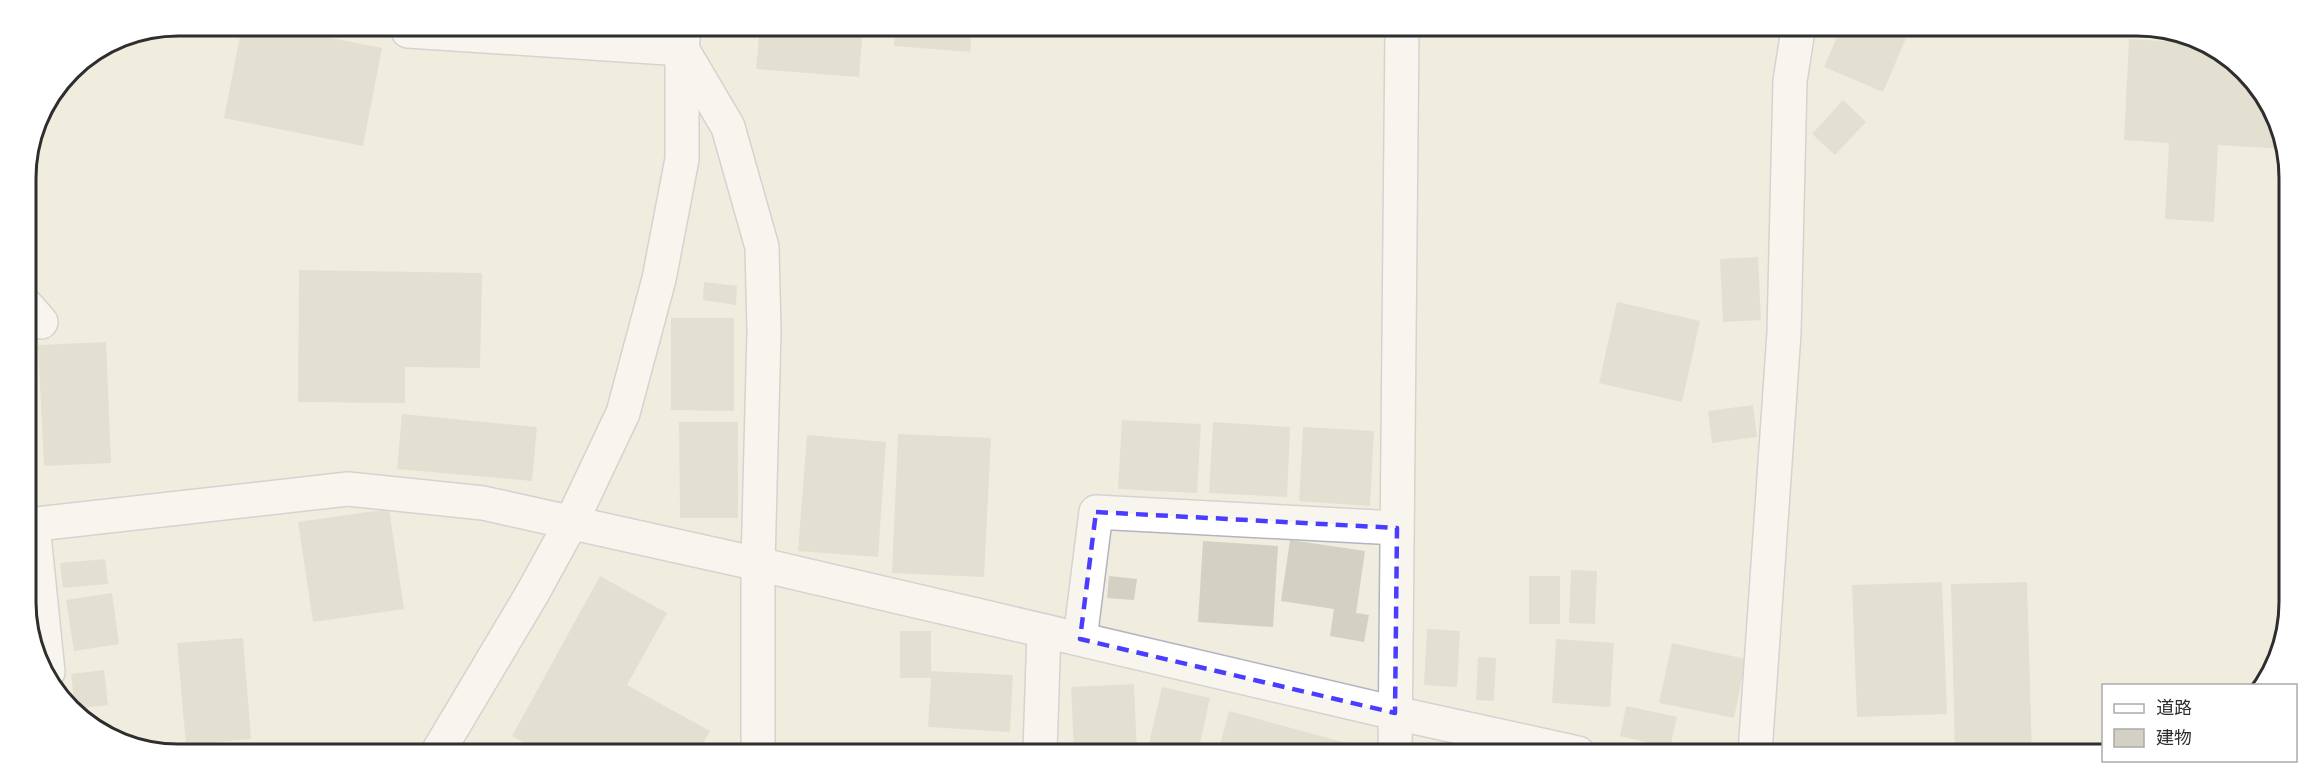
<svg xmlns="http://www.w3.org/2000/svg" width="2315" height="780" font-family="Manrope,'Noto Sans JP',sans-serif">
  <rect width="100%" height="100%" fill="#f0eddf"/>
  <g fill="#d2d1c3">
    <path d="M242,26H269L382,48L363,146L224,118Z"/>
    <path d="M760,27H863L859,77L756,69Z"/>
    <path d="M895,27L972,28L970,52L894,46Z"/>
    <path d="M1840,30L1909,31L1883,92L1824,67Z"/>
    <path d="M2129,39L2196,43L2252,77L2285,145V149L2218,145L2214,222L2165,219L2169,143L2124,140Z"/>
    <path d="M1843,100L1866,122L1835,155L1812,134Z"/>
    <path d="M1758,257L1761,320L1723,322L1720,259Z"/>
    <path d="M299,270L482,273L480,368L405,367V403L298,402Z"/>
    <path d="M704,282L737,286L736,305L703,300Z"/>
    <path d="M1617,302L1700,321L1682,402L1599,383Z"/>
    <path d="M671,318H734V411L671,410Z"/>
    <path d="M106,342L111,463L44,466L38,345Z"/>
    <path d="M1753,405L1757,437L1712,443L1708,411Z"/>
    <path d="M402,414L537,427L532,481L397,469Z"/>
    <path d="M1122,420L1201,424L1197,493L1118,489Z"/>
    <path d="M679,422H738V518H680Z"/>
    <path d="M1213,422L1290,427L1287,497L1209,493Z"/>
    <path d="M1303,427L1374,431L1370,506L1299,501Z"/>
    <path d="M27,430H32V478H28Z"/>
    <path d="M898,434L991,438L984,577L892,573Z"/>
    <path d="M807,435L886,442L878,557L798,551Z"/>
    <path d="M389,509L404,609L313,622L298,522Z"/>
    <path d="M1290,540L1365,551L1356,613L1369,615L1364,642L1330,636L1334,609L1281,601Z"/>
    <path d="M1203,541L1278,546L1273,627L1198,622Z"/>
    <path d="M105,559L108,584L63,588L60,563Z"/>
    <path d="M1571,570L1597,571L1595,624L1569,623Z"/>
    <path d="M600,576L667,613L627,685L710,731L699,751L537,750L512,736Z"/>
    <path d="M1109,576L1137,579L1134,600L1107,598Z"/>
    <rect x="1529" y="576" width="31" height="48"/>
    <path d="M1942,582L1947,714L1857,717L1852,585Z"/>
    <path d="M2027,582L2032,754H1955L1951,584Z"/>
    <path d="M112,593L119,644L74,651L66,600Z"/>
    <path d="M1427,629L1460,631L1457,687L1424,685Z"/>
    <path d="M900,631H931V671L1013,675L1010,732L928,727L931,678H900Z"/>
    <path d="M243,638L251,739L186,745L177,643Z"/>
    <path d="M1556,639L1614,643L1610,707L1552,703Z"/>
    <path d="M1672,643L1746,659L1734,718L1659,703Z"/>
    <path d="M1478,657L1496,658L1494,701L1476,700Z"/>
    <path d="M104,670L108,705L75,709L71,674Z"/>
    <path d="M1134,684L1137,752H1074L1071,687Z"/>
    <path d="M1162,687L1210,698L1198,752H1147Z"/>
    <path d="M1626,706L1677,717L1670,748L1620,736Z"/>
    <path d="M1229,711L1361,747L1360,752H1218Z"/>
  </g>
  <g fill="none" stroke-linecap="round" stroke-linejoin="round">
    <defs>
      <g id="street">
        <path d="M408,31L682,49L728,127L762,247L764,331L758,564V751"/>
        <path d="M27,306L41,322"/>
        <path d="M28,525L348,489L483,503L758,564L1395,713L1578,753"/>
        <path d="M33,525L48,672"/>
        <path d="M1080,639L1096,512L1397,528"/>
        <path d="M1040,751L1044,631"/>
        <path d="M1395,752L1402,29"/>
        <path d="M1755,753L1784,333L1790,81L1798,30"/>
      </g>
      <path id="secondary" d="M439,750L532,594L571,523L623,413L659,279L682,159V49L684,27"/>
    </defs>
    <use href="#street" stroke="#b4b3c2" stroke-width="36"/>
    <use href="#secondary" stroke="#b4b3c2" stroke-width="36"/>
    <use href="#street" stroke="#fff" stroke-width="33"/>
    <use href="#secondary" stroke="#fff" stroke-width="33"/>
  </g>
  <path d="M0 0H2315V780H0ZM1096,512L1397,528L1395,713L1080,639Z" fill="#f0eddf" fill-opacity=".55" fill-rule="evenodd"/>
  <path fill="none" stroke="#4b3dff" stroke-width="4.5" stroke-dasharray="12 8" stroke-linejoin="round" d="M1096,512L1397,528L1395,713L1080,639Z"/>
  <path d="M0 0H2315V780H0ZM178 36H2137A142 142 0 0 1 2279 178V602A142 142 0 0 1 2137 744H178A142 142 0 0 1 36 602V178A142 142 0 0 1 178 36Z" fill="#fff" fill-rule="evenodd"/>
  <path fill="none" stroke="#2e2e2e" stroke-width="3" d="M178 36H2137A142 142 0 0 1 2279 178V602A142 142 0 0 1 2137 744H178A142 142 0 0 1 36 602V178A142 142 0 0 1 178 36Z"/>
  <rect x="2102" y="684" width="195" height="78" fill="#ffffff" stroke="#ababab" stroke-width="1.5"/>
  <rect x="2114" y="704" width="30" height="9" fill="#ffffff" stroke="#ababab" stroke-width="1.5"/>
  <text x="2156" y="714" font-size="18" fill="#2e2e2e">道路</text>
  <rect x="2114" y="729" width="30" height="18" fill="#d2d1c3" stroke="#ababab" stroke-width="1.5"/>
  <text x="2156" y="744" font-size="18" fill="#2e2e2e">建物</text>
</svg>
